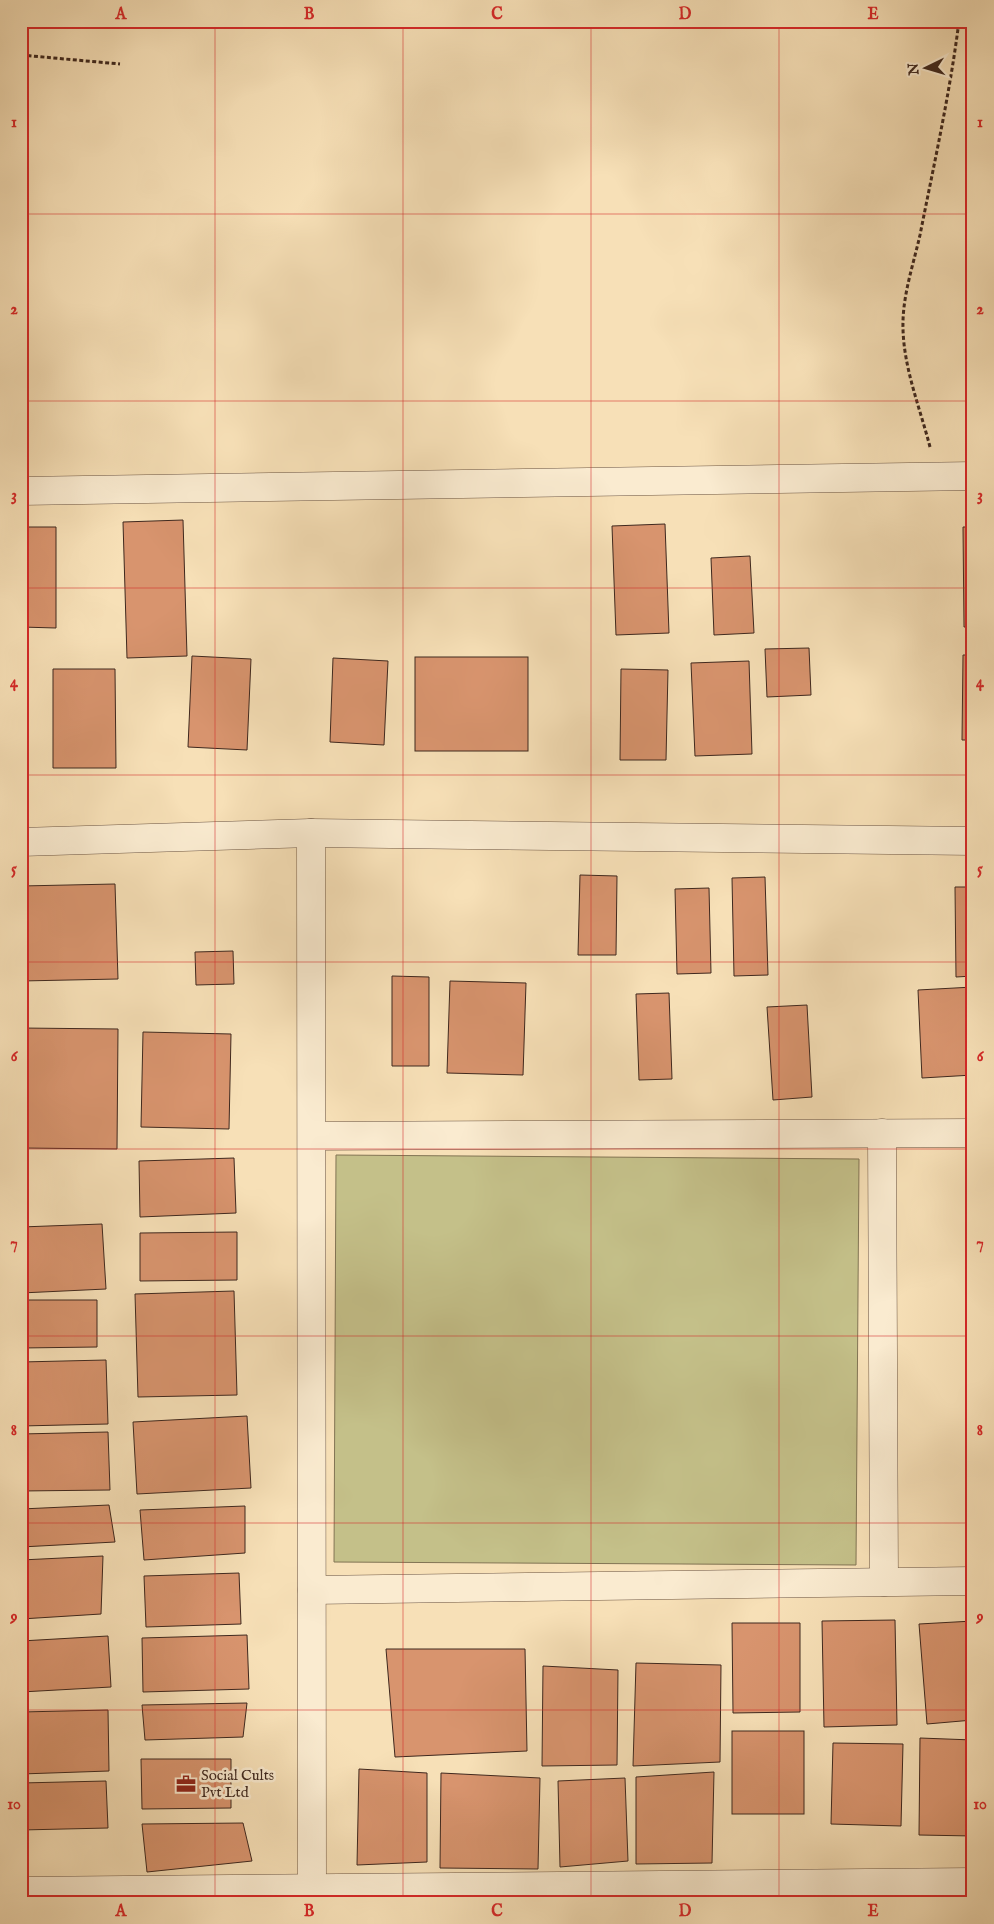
<svg xmlns="http://www.w3.org/2000/svg" width="994" height="1924" font-family="'IM FELL English',serif">
  <rect width="100%" height="100%" fill="#f7e0b7"/>
  <filter id="stains"><feTurbulence type="fractalNoise" baseFrequency=".004" numOctaves="4"/><feColorMatrix values="0 0 0 0 .2 0 0 0 0 .09 0 0 0 0 .02 0 0 0 .5 -.17"/></filter>
  <radialGradient id="worn" r=".72"><stop offset=".6" stop-color="#630" stop-opacity="0"/><stop offset="1" stop-color="#630" stop-opacity=".3"/></radialGradient>
  <path fill="#c4c089" stroke="#827454" d="M336,1155L859,1159L856,1565L334,1562Z"/>
  <g fill="#d8946e" stroke="#3f281e">
    <path d="M183,520L187,656L127,658L123,522Z"/>
    <path d="M665,524L669,633L616,635L612,526Z"/>
    <path d="M21,527H56V628L21,627Z"/>
    <path d="M963,527H973V627H964Z"/>
    <path d="M750,556L754,633L714,635L711,558Z"/>
    <path d="M809,648L811,695L767,697L765,649Z"/>
    <path d="M963,655H973V740H962Z"/>
    <path d="M192,656L251,659L247,750L188,747Z"/>
    <rect x="415" y="657" width="113" height="94"/>
    <path d="M333,658L388,661L384,745L330,742Z"/>
    <path d="M749,661L752,754L695,756L691,663Z"/>
    <path d="M53,669H115L116,768H53Z"/>
    <path d="M621,669L668,670L666,760H620Z"/>
    <path d="M580,875L617,876L616,955H578Z"/>
    <path d="M765,877L768,975L734,976L732,878Z"/>
    <path d="M115,884L118,979L21,981V886Z"/>
    <path d="M955,887H973V976L956,977Z"/>
    <path d="M709,888L711,973L677,974L675,889Z"/>
    <path d="M233,951L234,984L196,985L195,952Z"/>
    <path d="M392,976L429,977V1066H392Z"/>
    <path d="M450,981L526,983L523,1075L447,1073Z"/>
    <path d="M973,987V1075L922,1078L918,990Z"/>
    <path d="M669,993L672,1079L639,1080L636,994Z"/>
    <path d="M807,1005L812,1097L773,1100L767,1007Z"/>
    <path d="M21,1028L118,1029L117,1149L21,1148Z"/>
    <path d="M143,1032L231,1034L229,1129L141,1127Z"/>
    <path d="M234,1158L236,1213L140,1217L139,1161Z"/>
    <path d="M102,1224L106,1289L21,1293V1227Z"/>
    <path d="M237,1232V1280L140,1281V1233Z"/>
    <path d="M234,1291L237,1395L138,1397L135,1294Z"/>
    <path d="M21,1300H97V1347L21,1348Z"/>
    <path d="M106,1360L108,1424L21,1426V1362Z"/>
    <path d="M247,1416L251,1488L137,1494L133,1422Z"/>
    <path d="M108,1432L110,1490L21,1491V1434Z"/>
    <path d="M109,1505L115,1542L21,1547V1509Z"/>
    <path d="M245,1506V1553L144,1560L140,1510Z"/>
    <path d="M103,1556L101,1614L21,1619V1560Z"/>
    <path d="M239,1573L241,1624L146,1627L144,1576Z"/>
    <path d="M895,1620L897,1725L824,1727L822,1621Z"/>
    <path d="M973,1621V1720L927,1724L919,1624Z"/>
    <path d="M732,1623H800V1712L733,1713Z"/>
    <path d="M247,1635L249,1689L143,1692L142,1638Z"/>
    <path d="M108,1636L111,1687L21,1692V1641Z"/>
    <path d="M386,1649H525L527,1751L395,1757Z"/>
    <path d="M636,1663L721,1665L720,1762L633,1766Z"/>
    <path d="M543,1666L618,1670L617,1765L542,1766Z"/>
    <path d="M247,1703L243,1737L145,1740L142,1705Z"/>
    <path d="M108,1710L109,1771L21,1774V1712Z"/>
    <rect x="732" y="1731" width="72" height="83"/>
    <path d="M920,1738L973,1740V1836L919,1835Z"/>
    <path d="M833,1743L903,1744L901,1826L831,1824Z"/>
    <path d="M141,1759H231V1808L142,1809Z"/>
    <path d="M359,1769L427,1773V1862L357,1865Z"/>
    <path d="M714,1772L712,1863L636,1864V1777Z"/>
    <path d="M441,1773L540,1778L538,1869L440,1868Z"/>
    <path d="M625,1778L628,1861L560,1867L558,1781Z"/>
    <path d="M106,1781L108,1828L21,1830V1783Z"/>
    <path d="M243,1823L252,1861L147,1872L142,1824Z"/>
  </g>
  <g fill="none" stroke-linecap="round" stroke-linejoin="round">
    <defs>
      <g id="minor">
        <path d="M21,491L973,476"/>
        <path d="M311,833L312,1889"/>
        <path d="M21,842L311,833L973,841"/>
        <path d="M882,1133L884,1582"/>
        <path d="M312,1136L973,1133"/>
        <path d="M312,1590L973,1581"/>
        <path d="M21,1891L973,1882"/>
      </g>
    </defs>
    <use href="#minor" stroke="#6d5644" stroke-width="29"/>
    <g stroke="#3f281e" stroke-width="3" stroke-dasharray="4 2.5" stroke-linecap="butt">
      <path d="M21,55L120,64"/>
      <path d="M930,447C920,408 904,369 903,329C902,297 913,266 920,235C934,164 950,93 959,21"/>
    </g>
    <use href="#minor" stroke="#faebd0" stroke-width="28"/>
  </g>
  <path fill="none" stroke="#d62828" stroke-width="1" stroke-opacity="0.55" d="M215,21V1903M403,21V1903M591,21V1903M779,21V1903M21,214H973M21,401H973M21,588H973M21,775H973M21,962H973M21,1149H973M21,1336H973M21,1523H973M21,1710H973"/>
  <defs>
    <symbol id="office-bare" viewBox="-9 -9 18 18"><path d="M-6-3h4V-5.5h4V-3h4V5H-6ZM-1-4.5V-3h2v-1.5ZM-6 0V1H6V0Z" fill="#8f2418" stroke="#faebd0" stroke-width="2.5" paint-order="stroke"/></symbol>
  </defs>
  <g fill-rule="evenodd">
    <use href="#office-bare" x="172" y="1770" width="28" height="28"/>
  </g>
  <g text-anchor="middle" stroke-width="5" stroke-linejoin="round" paint-order="stroke">
    <g font-size="15" fill="#3f281e" stroke="#faebd0" text-anchor="start">
      <text x="201" y="1780">Social Cults<tspan x="201" dy="17">Pvt Ltd</tspan></text>
    </g>
  </g>
  <rect width="994" height="1924" fill="none" stroke="#f7e0b7" stroke-width="55"/>
  <g transform="translate(926 68) rotate(265)" stroke="#faebd0" stroke-width="4" paint-order="stroke">
  <path d="M0-4L9 19L0 12L-9 19Z" fill="#3f281e"/>
  <text y="-8" font-size="14" font-weight="bold" text-anchor="middle" fill="#3f281e">N</text>
  </g>
  <rect x="28" y="28" width="938" height="1868" fill="none" stroke="#d62828" stroke-width="2"/>
  <g font-size="16" text-anchor="middle" font-weight="bold" fill="#d62828">
    <text x="121" y="19">A</text>
    <text x="309" y="19">B</text>
    <text x="497" y="19">C</text>
    <text x="685" y="19">D</text>
    <text x="873" y="19">E</text>
    <text x="14" y="127">1</text>
    <text x="980" y="127">1</text>
    <text x="14" y="314">2</text>
    <text x="980" y="314">2</text>
    <text x="14" y="500">3</text>
    <text x="980" y="500">3</text>
    <text x="14" y="687">4</text>
    <text x="980" y="687">4</text>
    <text x="14" y="874">5</text>
    <text x="980" y="874">5</text>
    <text x="14" y="1061">6</text>
    <text x="980" y="1061">6</text>
    <text x="14" y="1248">7</text>
    <text x="980" y="1248">7</text>
    <text x="14" y="1435">8</text>
    <text x="980" y="1435">8</text>
    <text x="14" y="1622">9</text>
    <text x="980" y="1622">9</text>
    <text x="14" y="1809">10</text>
    <text x="980" y="1809">10</text>
    <text x="121" y="1916">A</text>
    <text x="309" y="1916">B</text>
    <text x="497" y="1916">C</text>
    <text x="685" y="1916">D</text>
    <text x="873" y="1916">E</text>
  </g>
  <rect width="100%" height="100%" filter="url(#stains)"/>
  <rect width="100%" height="100%" fill="url(#worn)"/>
</svg>
